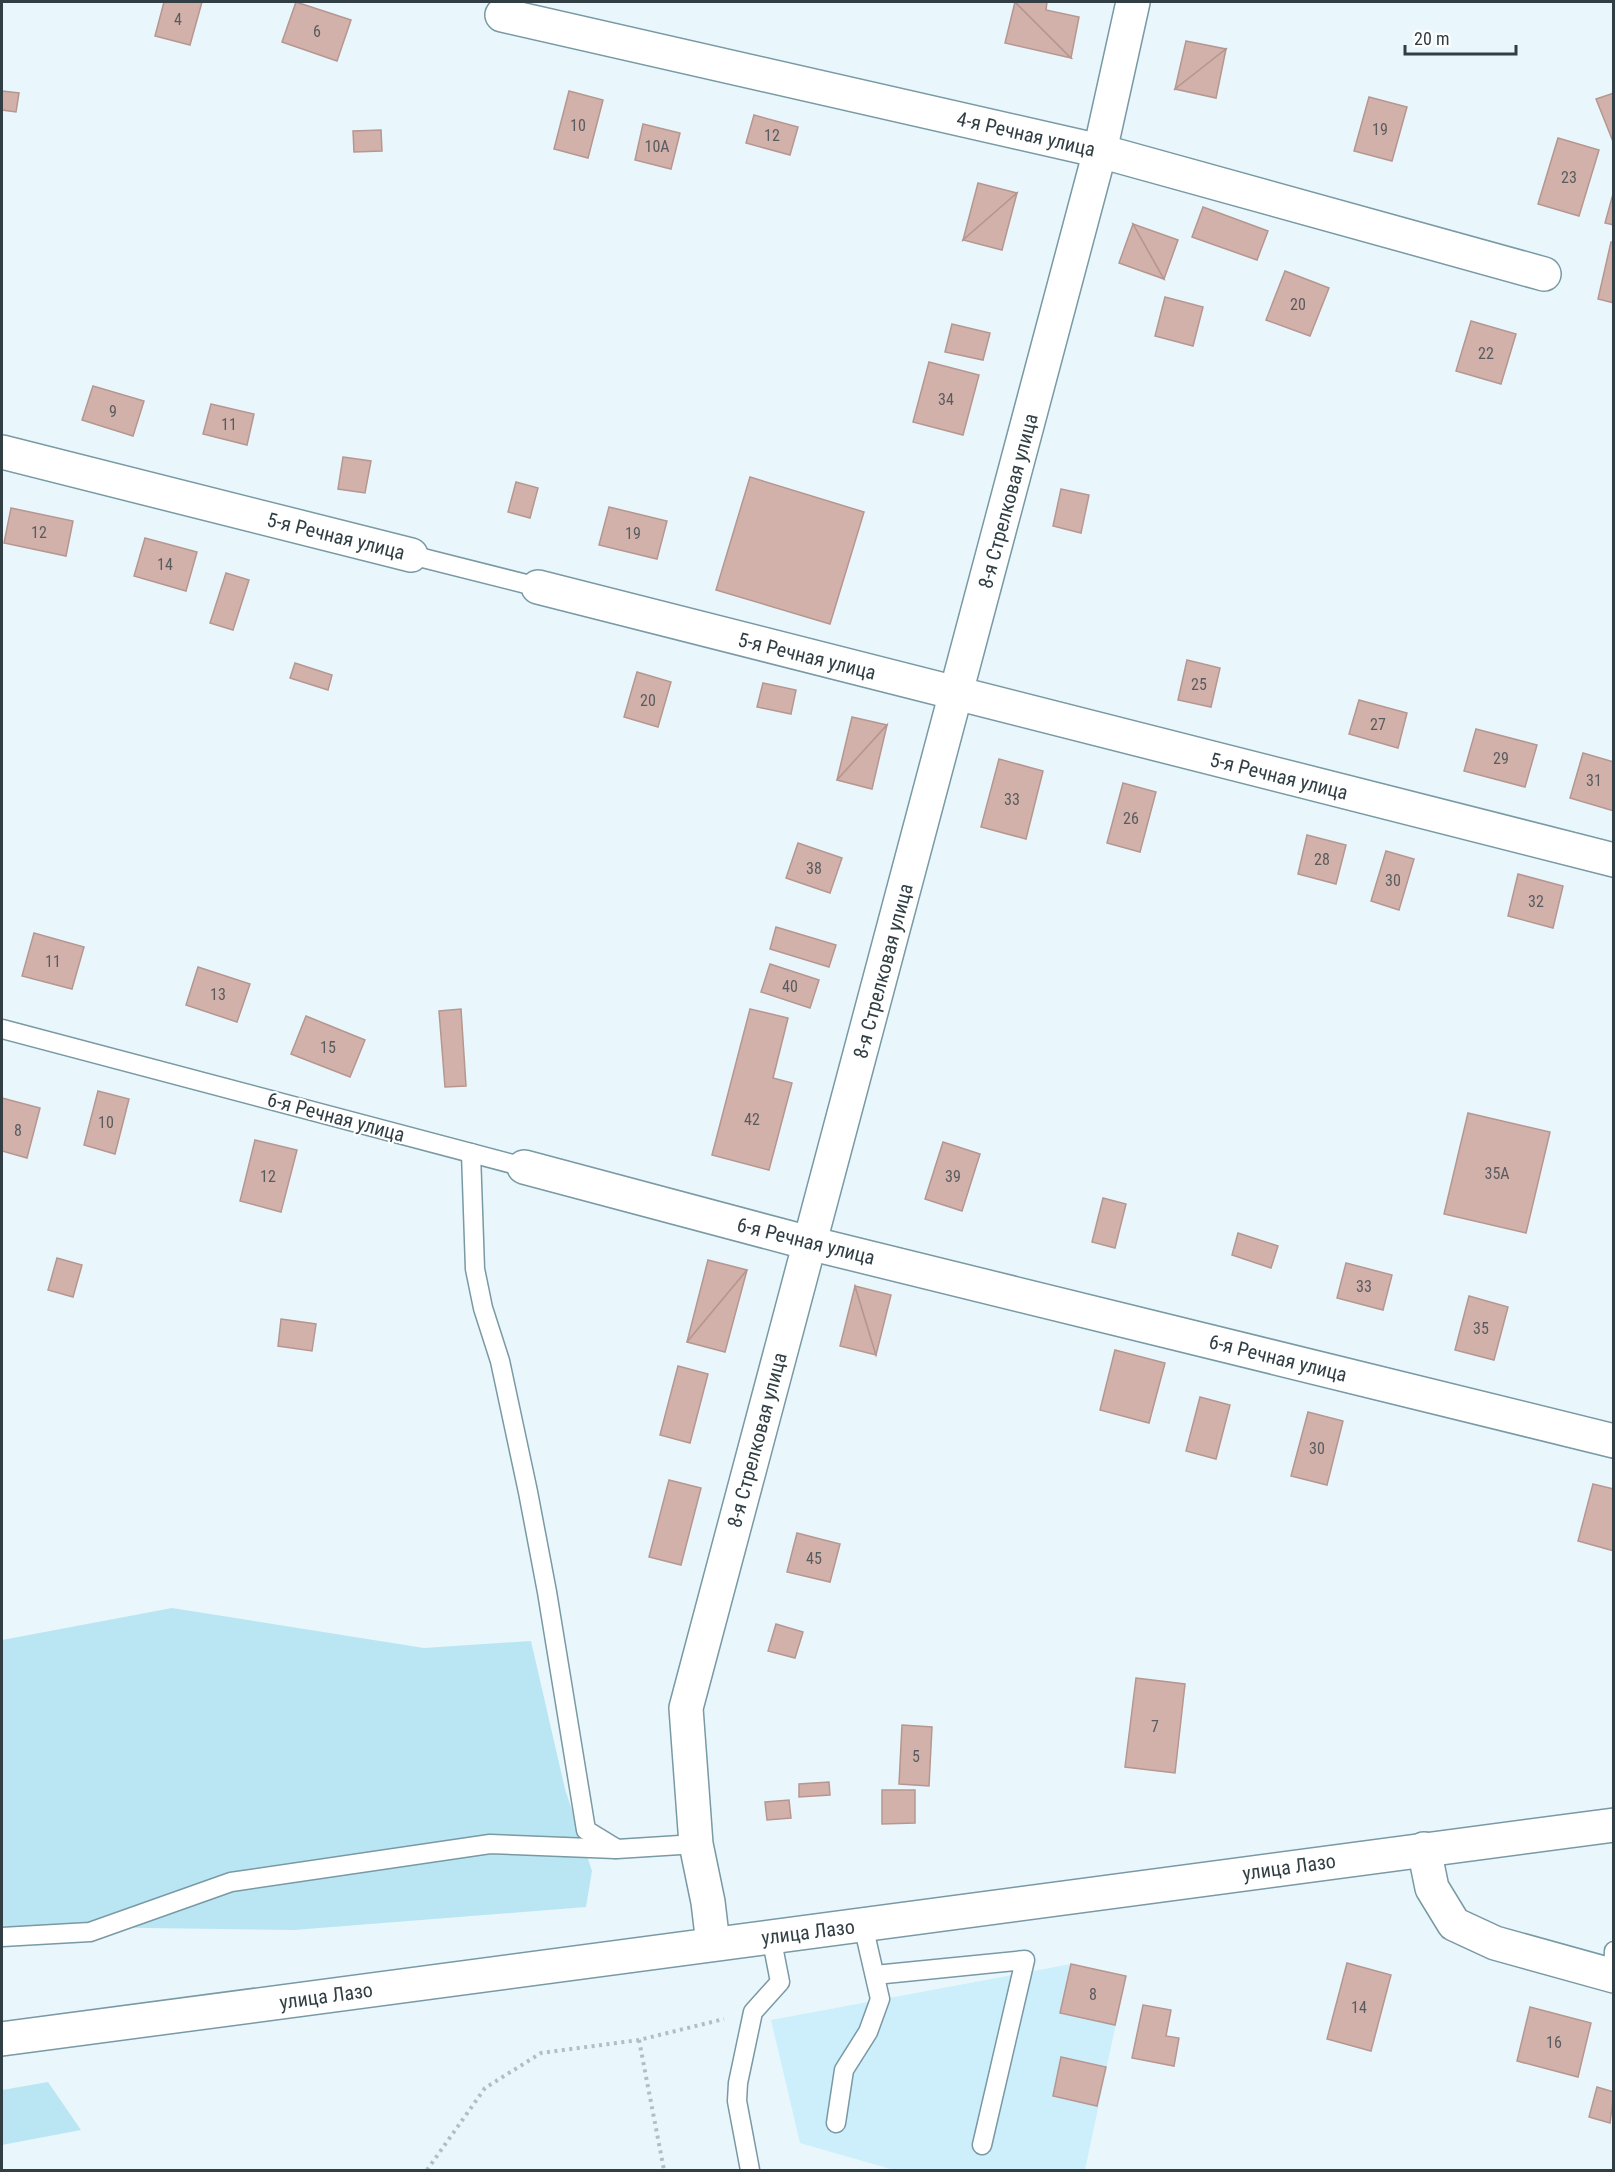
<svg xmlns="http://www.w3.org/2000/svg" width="1615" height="2172" font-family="'Roboto Condensed',sans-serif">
  <rect width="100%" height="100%" fill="#e9f7fc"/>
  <path fill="#cceffb" d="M1071,1964L1126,1976L1085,2170H894L800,2143L771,2020Z"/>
  <g fill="#bae6f4">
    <path d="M172,1608L424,1648L531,1641L565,1789L592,1871L586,1907L294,1930L2,1926V1640Z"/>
    <path d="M48,2082L81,2130L2,2145V2090Z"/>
  </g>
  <g fill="#d2b1ab" stroke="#b69690" stroke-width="1.5">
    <path d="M164,2H202L190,45L155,36Z"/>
    <path d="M296,2L351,20L337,61L282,42Z"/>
    <path d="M1015,2L1071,58L1005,43Z"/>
    <path d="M1015,2H1047L1046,10L1079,17L1071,58Z"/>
    <path d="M1186,41L1226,49L1175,89Z"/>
    <path d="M1226,49L1216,98L1175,89Z"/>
    <path d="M2,91L19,93L16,112L2,110Z"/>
    <path d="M569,91L603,100L588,158L554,149Z"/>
    <path d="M1614,93V144L1596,99Z"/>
    <path d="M1369,97L1407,107L1392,161L1354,151Z"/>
    <path d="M754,115L798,127L790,155L746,143Z"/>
    <path d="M643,124L680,133L671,169L635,160Z"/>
    <path d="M381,130L382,151L354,152L353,131Z"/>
    <path d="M1558,138L1599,150L1579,216L1538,204Z"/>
    <path d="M978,183L1017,193L963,240Z"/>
    <path d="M1017,193L1002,250L963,240Z"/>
    <path d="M1613,194H1614V225L1605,223Z"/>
    <path d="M1203,207L1268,231L1257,260L1192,237Z"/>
    <path d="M1133,224L1164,279L1119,263Z"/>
    <path d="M1133,224L1178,240L1164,279Z"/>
    <path d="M1611,242H1614V303L1598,299Z"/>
    <path d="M1285,271L1329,288L1310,336L1266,320Z"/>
    <path d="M1165,297L1203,307L1193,346L1155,336Z"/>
    <path d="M1471,321L1516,334L1501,384L1456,371Z"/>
    <path d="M952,324L990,333L983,360L945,352Z"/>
    <path d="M929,362L979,375L963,435L913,422Z"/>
    <path d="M93,386L144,401L133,436L82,420Z"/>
    <path d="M211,404L254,414L247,445L203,434Z"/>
    <path d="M343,457L371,461L365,493L338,489Z"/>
    <path d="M750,477L864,512L830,624L716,590Z"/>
    <path d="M516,482L538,488L530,518L508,512Z"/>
    <path d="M1061,489L1089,495L1081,533L1053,526Z"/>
    <path d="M609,507L667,521L657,559L599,545Z"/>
    <path d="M11,508L73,521L66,556L4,543Z"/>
    <path d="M145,538L197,552L186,591L134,576Z"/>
    <path d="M226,573L249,580L233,630L210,623Z"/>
    <path d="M1187,660L1220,668L1211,707L1178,700Z"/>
    <path d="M295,663L332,675L328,690L290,678Z"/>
    <path d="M637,672L671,682L658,727L624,717Z"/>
    <path d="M763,683L796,690L791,714L757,707Z"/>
    <path d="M1359,700L1407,713L1398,748L1349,734Z"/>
    <path d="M852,717L887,725L837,780Z"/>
    <path d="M887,725L872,789L837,780Z"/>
    <path d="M1476,729L1537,745L1525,787L1464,771Z"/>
    <path d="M1583,753L1614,762V811L1570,798Z"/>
    <path d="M999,759L1043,771L1026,839L981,827Z"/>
    <path d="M1123,783L1156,792L1140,852L1107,843Z"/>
    <path d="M1307,835L1346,845L1336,884L1298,874Z"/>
    <path d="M798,843L842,858L830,893L786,878Z"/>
    <path d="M1386,851L1414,859L1399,910L1371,901Z"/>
    <path d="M1518,874L1563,886L1553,928L1508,916Z"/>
    <path d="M776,927L836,945L829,967L770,949Z"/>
    <path d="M34,933L84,947L72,989L22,976Z"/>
    <path d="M770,964L819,980L810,1008L761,992Z"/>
    <path d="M198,967L250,984L237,1022L186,1005Z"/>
    <path d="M461,1009L466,1086L445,1087L439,1011Z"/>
    <path d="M750,1009L788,1018L773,1078L792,1083L769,1170L712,1155Z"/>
    <path d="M306,1016L365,1040L350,1077L291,1054Z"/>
    <path d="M98,1091L129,1099L115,1154L84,1145Z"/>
    <path d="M2,1098L40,1108L27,1158L2,1151Z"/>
    <path d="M1468,1113L1550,1132L1526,1233L1444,1214Z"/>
    <path d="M255,1140L297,1150L281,1212L240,1201Z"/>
    <path d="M943,1142L980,1154L962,1211L925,1199Z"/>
    <path d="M1103,1198L1126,1204L1115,1248L1092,1242Z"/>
    <path d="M1238,1233L1278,1246L1271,1268L1232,1255Z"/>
    <path d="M57,1258L82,1265L73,1297L48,1290Z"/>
    <path d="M708,1260L747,1270L687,1342Z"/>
    <path d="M1346,1263L1392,1275L1383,1310L1337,1298Z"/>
    <path d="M747,1270L725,1352L687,1342Z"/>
    <path d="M855,1286L876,1355L840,1346Z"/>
    <path d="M855,1286L891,1295L876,1355Z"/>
    <path d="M1469,1296L1508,1307L1494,1360L1455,1350Z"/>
    <path d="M281,1319L316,1324L312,1351L278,1346Z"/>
    <path d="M1115,1350L1165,1363L1149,1423L1100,1410Z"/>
    <path d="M678,1366L708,1374L690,1443L660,1435Z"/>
    <path d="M1200,1397L1230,1405L1216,1459L1186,1451Z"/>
    <path d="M1308,1412L1343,1421L1327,1485L1291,1476Z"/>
    <path d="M669,1480L701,1488L681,1565L649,1557Z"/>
    <path d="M1593,1484L1614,1489V1551L1578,1541Z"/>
    <path d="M797,1533L840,1544L830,1582L787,1572Z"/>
    <path d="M776,1624L803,1632L795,1658L768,1651Z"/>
    <path d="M1136,1678L1185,1684L1175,1773L1125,1767Z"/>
    <path d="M902,1725L932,1727L929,1786L899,1784Z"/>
    <path d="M829,1782L830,1795L799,1797V1784Z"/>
    <path d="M882,1790H915V1823L882,1824Z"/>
    <path d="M789,1800L791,1818L767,1820L765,1802Z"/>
    <path d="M1347,1963L1391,1975L1371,2051L1327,2039Z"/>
    <path d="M1071,1964L1126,1976L1115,2025L1060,2013Z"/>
    <path d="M1143,2005L1171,2010L1166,2036L1179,2038L1174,2066L1132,2058Z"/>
    <path d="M1530,2007L1591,2023L1578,2077L1517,2061Z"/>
    <path d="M1061,2057L1106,2067L1097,2106L1053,2096Z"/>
    <path d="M1597,2087L1614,2092L1610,2123L1589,2117Z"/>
  </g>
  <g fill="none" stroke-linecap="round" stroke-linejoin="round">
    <defs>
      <g id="lane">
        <path d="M411,555L538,587"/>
        <path d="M2,1029L524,1167"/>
        <path d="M471,1153L475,1269L483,1308L500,1361L528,1492L547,1592L586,1830L617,1849L696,1844"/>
        <path d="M2,1937L90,1932L231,1882L490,1844L615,1849"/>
        <path d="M875,1975L1025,1960L982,2145"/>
        <path d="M1613,1975L1614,1951"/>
        <path d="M836,2123L844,2070L868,2032L880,1999L863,1925"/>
        <path d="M750,2170L737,2101L738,2083L753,2012L780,1982L771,1936"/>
      </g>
      <g id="street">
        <path d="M502,15L1100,151L1544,274"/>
        <path d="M2,452L411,555"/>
        <path d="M538,587L1614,860"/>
        <path d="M524,1167L809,1243L1614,1441"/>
        <path d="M1424,1849L1432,1888L1454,1924L1495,1943L1614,1976"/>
        <path d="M713,1944L708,1902L696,1844L686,1708L1100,151L1133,2"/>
      </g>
      <path id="secondary" d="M2,2039L1614,1825"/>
    </defs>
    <use href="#lane" stroke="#7999a4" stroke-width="21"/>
    <use href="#street" stroke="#7999a4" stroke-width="36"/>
    <use href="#secondary" stroke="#7999a4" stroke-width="36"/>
    <g stroke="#b1bfc4" stroke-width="4" stroke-dasharray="3 4.5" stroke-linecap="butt">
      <path d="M639,2040L664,2170"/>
      <path d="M427,2170L485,2088L541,2053L639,2040L724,2019"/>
    </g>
    <use href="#lane" stroke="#fff" stroke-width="18"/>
    <use href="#street" stroke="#fff" stroke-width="33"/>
    <use href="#secondary" stroke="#fff" stroke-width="33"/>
  </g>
  <g text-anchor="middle" stroke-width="4.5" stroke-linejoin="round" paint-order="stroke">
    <g font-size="16" fill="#595c5e">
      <text x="178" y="25">4</text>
      <text x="317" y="37">6</text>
      <text x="578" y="131">10</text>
      <text x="1380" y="135">19</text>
      <text x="772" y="141">12</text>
      <text x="657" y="152">10А</text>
      <text x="1569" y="183">23</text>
      <text x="1298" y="310">20</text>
      <text x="1486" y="359">22</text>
      <text x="946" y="405">34</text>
      <text x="113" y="417">9</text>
      <text x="229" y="430">11</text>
      <text x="39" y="538">12</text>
      <text x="633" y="539">19</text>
      <text x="165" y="570">14</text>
      <text x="1199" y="690">25</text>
      <text x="648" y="706">20</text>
      <text x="1378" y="730">27</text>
      <text x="1501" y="764">29</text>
      <text x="1594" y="786">31</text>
      <text x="1012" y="805">33</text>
      <text x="1131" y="824">26</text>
      <text x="1322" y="865">28</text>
      <text x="814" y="874">38</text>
      <text x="1393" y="886">30</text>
      <text x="1536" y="907">32</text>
      <text x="53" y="967">11</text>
      <text x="790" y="992">40</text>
      <text x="218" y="1000">13</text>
      <text x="328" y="1053">15</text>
      <text x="752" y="1125">42</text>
      <text x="106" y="1128">10</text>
      <text x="18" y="1136">8</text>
      <text x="1497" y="1179">35А</text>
      <text x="268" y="1182">12</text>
      <text x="953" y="1182">39</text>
      <text x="1364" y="1292">33</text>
      <text x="1481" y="1334">35</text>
      <text x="1317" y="1454">30</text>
      <text x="814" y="1564">45</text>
      <text x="1155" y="1732">7</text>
      <text x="916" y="1762">5</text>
      <text x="1093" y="2000">8</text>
      <text x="1359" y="2013">14</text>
      <text x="1554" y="2048">16</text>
    </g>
    <g font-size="20" fill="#313f44" stroke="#fff">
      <text transform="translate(1026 134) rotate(13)" y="7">4-я Речная улица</text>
      <text transform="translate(1008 501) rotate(-75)" y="7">8-я Стрелковая улица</text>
      <text transform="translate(336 536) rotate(14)" y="7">5-я Речная улица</text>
      <text transform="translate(807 656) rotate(14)" y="7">5-я Речная улица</text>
      <text transform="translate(1279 776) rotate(14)" y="7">5-я Речная улица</text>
      <text transform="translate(883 971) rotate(-75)" y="7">8-я Стрелковая улица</text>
      <text transform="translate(336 1117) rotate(15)" y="7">6-я Речная улица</text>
      <text transform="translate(806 1241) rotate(14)" y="7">6-я Речная улица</text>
      <text transform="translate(1278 1358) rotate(14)" y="7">6-я Речная улица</text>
      <text transform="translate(757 1440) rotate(-75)" y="7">8-я Стрелковая улица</text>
      <text transform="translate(1289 1867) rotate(-8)" y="7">улица Лазо</text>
      <text transform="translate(808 1932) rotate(-7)" y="7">улица Лазо</text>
      <text transform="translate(326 1996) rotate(-8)" y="7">улица Лазо</text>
    </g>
  </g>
  <rect width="1615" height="2172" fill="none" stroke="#313f44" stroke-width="6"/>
  <path d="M1405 45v9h111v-9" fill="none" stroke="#313f44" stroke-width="3"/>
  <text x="1414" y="45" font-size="18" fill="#313f44" stroke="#ffffff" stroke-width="4.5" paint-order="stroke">20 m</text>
</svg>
